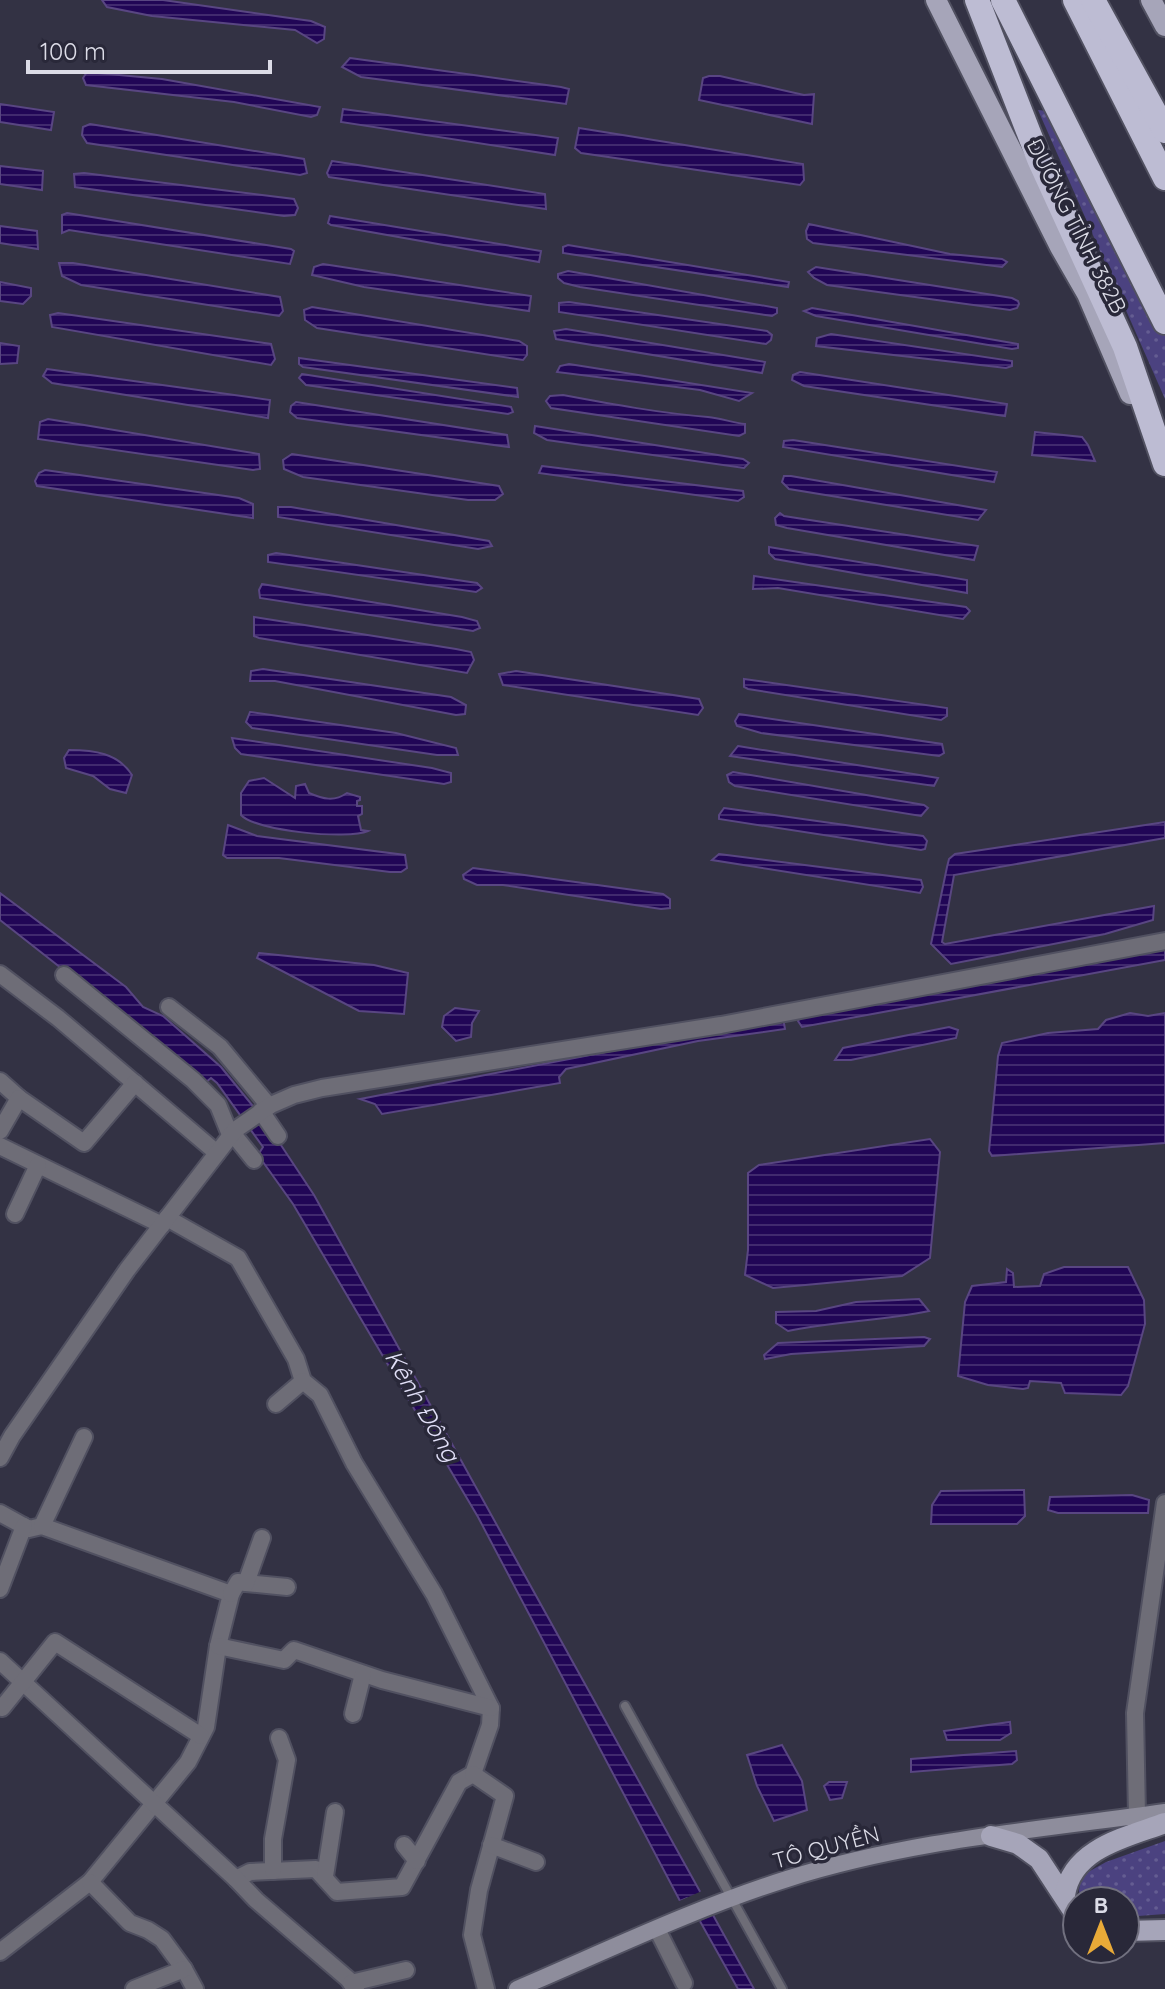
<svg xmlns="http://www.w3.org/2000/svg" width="1165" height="1989" font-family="Quicksand,sans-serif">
  <defs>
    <pattern id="grass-dots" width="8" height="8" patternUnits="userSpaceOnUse" patternTransform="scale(2)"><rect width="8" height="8" fill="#4b4280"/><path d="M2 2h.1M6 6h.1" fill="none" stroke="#645d92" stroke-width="1.8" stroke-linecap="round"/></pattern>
    <pattern id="water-rules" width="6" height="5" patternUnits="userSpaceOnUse" patternTransform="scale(2)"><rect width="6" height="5" fill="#210656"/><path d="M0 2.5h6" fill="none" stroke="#412a6e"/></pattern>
  </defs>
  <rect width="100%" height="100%" fill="#333244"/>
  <g fill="url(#grass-dots)">
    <path d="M1038,110L1056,112L1165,330V399Z"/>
    <path d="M1165,1841V1914L1125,1917V1901H1082L1079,1891L1081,1876L1106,1862Z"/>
  </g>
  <g fill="url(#water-rules)" stroke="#594682" stroke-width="2">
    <path d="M102,0H163L311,21L325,27L324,39L317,43L295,30L152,16L107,7Z"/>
    <path d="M350,58L561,87L569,89L566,104L361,77L342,67Z"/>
    <path d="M87,72L162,79L320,107L317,115L311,117L234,102L86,85L83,78Z"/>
    <path d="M709,76H720L804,95L814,94L812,124L699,100L703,78Z"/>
    <path d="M0,104L54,112L51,130L0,122Z"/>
    <path d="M343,109L558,138L555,155L341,122Z"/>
    <path d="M90,124L304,159L307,173L300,175L87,143L82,135L83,127Z"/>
    <path d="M579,128L803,164L804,180L800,185L581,153L575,148Z"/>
    <path d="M332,161L545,194L546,209L329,177L327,173Z"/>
    <path d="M0,166L43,171L42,190L0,184Z"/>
    <path d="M84,173L294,199L298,208L295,215L284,216L75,187L74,174Z"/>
    <path d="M67,213L291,249L294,251L290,264L69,230L62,233V215Z"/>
    <path d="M330,216L541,251L539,262L331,225L328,223Z"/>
    <path d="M809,224L950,254L1002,259L1007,262L1002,267L813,243L807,239L806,231Z"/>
    <path d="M0,226L37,231L38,249L0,243Z"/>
    <path d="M568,245L789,282L788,287L563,253V247Z"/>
    <path d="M59,263H73L280,297L283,311L279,316L81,285L62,276Z"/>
    <path d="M323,264L531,296L529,311L364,287L312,275L314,267Z"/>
    <path d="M816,267L1012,298L1018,301L1019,304L1017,308L1010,310L827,285L814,278L808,272Z"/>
    <path d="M568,271L777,308V313L772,316L580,287L564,283L558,278V274Z"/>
    <path d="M0,282L31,288V296L23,304L0,301Z"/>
    <path d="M569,302L767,331L772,335L771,340L766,344L559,312V303Z"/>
    <path d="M312,307L519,341L527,346V355L523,360L317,328L305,320L304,310Z"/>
    <path d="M812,308L1018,344V348L1012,349L816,316L804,311Z"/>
    <path d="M58,313L271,344L275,359L271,365L52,327L50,315Z"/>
    <path d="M566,329L765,362L762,373L556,339L554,331Z"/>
    <path d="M831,334L1012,361V366L1006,368L816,346L817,338Z"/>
    <path d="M0,343L19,346L17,363L0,364Z"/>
    <path d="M299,358L517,388L518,397L303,367L299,364Z"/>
    <path d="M569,364L752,393L739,401L700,390L557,372L560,366Z"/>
    <path d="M47,369L270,400L268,418L52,383L43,376Z"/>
    <path d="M800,372L1007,404L1005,416L804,386L792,380L793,375Z"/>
    <path d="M302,374L511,407L513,412L508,414L306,385L299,378Z"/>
    <path d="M563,395C611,404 659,413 708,417C721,418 733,423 745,424V433L739,436L551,408L546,401L550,396Z"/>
    <path d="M296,402L507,435L509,447L297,418L290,412L291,406Z"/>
    <path d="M48,419L259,454L260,469L253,470L38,439L40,422Z"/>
    <path d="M535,426L743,459L749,463L744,468L547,440L534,433Z"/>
    <path d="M1035,432L1082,437L1088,445L1095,461L1032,455Z"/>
    <path d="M793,440L997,472L994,482L783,447L784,441Z"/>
    <path d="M292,454L499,486L503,494L495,500H468L303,477L284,469L283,460Z"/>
    <path d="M542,466L743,491L744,497L738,501L539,473Z"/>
    <path d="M45,470L239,498L253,504V518L37,486L35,481L39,473Z"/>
    <path d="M784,476H791L986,510L978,520L789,489L782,482Z"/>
    <path d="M278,507H291L489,541L492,546L478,549L278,517Z"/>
    <path d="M780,513L784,516L978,546L974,560L787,528L776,525L775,518Z"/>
    <path d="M769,547L967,580V593L775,559L769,553Z"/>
    <path d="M276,553L477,583L482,588L476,592L268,562V555Z"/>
    <path d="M754,576L966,607L970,611L963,619L778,588L753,589Z"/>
    <path d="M262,584L462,617L477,621L480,628L473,631L260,598L259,590Z"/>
    <path d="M254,617L456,649L471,652L474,660L467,673L259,638L254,636Z"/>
    <path d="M263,669L451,697L466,705L465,714L456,715L275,681H250L251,671Z"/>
    <path d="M516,671L699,699L703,708L698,715L503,685L499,674Z"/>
    <path d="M744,679L947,708V716L941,720L748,689L744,687Z"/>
    <path d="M250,712L396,733L456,748L458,755H437L252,728L246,722Z"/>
    <path d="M739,714L942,744L944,753L939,756L761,733L737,726L735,721Z"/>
    <path d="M232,738L432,768L451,773V782L444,784L241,754L235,748Z"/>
    <path d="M738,746L932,777L938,778L934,786L730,756Z"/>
    <path d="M69,750C94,750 118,753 132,775L126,793L110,789L93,776L66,768L64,758Z"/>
    <path d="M733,772L924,805L928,808L921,816L735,786L729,782L727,775Z"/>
    <path d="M264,778L295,798L296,786L305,784L309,793C323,799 334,802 347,793L360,797V800L357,801V806H362V814L358,816L361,830L368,831C348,840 255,831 241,815V793L249,781Z"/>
    <path d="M724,808L923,836L927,841L925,849L921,850L719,819V815Z"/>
    <path d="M1165,822V838L954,875L942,942L945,944L1154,906L1153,920L1105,934L951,964L931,944L947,867L949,859L955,854Z"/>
    <path d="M228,825L257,836L405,855L407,868L401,872H390L279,858H227L223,855Z"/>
    <path d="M719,854L921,880L923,887L920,893L712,860Z"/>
    <path d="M473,868L663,894L670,899V908L661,909L503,885H477L464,879L463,875Z"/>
    <path d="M0,893L126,987L143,1007L163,1016L221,1067L265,1121L314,1195L754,1989H738L687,1898L680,1901L478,1517L293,1204L258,1155L263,1147L217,1083L211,1078L206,1082L0,920Z"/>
    <path d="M1165,947V960L802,1027L798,1021L801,1016Z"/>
    <path d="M259,953L374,965L408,973L404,1014L359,1011L257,958Z"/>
    <path d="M455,1008L479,1011L472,1023L471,1037L456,1041L442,1027L444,1016Z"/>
    <path d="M1130,1013L1148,1016L1165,1013V1143L992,1156L989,1151L998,1056L1002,1043L1048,1033L1098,1029L1106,1020Z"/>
    <path d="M783,1018L785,1029L698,1041L566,1069L559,1077L560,1083L382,1114L375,1104L360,1099Z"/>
    <path d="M949,1027L958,1030L956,1038L851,1060H835L843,1048Z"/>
    <path d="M930,1139L940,1152L930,1258L902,1276L773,1288L745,1275L748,1250V1173L759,1165Z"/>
    <path d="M1064,1267H1128L1144,1300L1145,1324L1128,1386L1121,1395L1065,1393L1061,1383L1030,1381L1028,1388L1023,1389L988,1385L958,1376L965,1302L972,1286L1006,1282L1007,1269L1013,1273L1014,1287L1040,1286L1044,1274Z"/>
    <path d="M919,1299L929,1311C882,1321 835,1321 788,1331L776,1323V1312L816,1311L856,1302Z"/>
    <path d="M924,1337L930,1339L924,1346L791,1354L765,1359L764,1355L778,1343Z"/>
    <path d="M1024,1490L1025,1516L1017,1524H931L932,1505L941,1491Z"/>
    <path d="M1132,1495L1149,1500L1148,1513H1058L1048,1510L1050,1497Z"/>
    <path d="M1010,1722L1011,1733L1000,1740H947L944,1731Z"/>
    <path d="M782,1745L802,1781L807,1810L774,1821L757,1786L747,1755Z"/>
    <path d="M1016,1751L1017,1760L1012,1764L911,1772V1759Z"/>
    <path d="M829,1782H847L842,1798L830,1800L824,1786Z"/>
  </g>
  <path fill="#333244" d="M704,1890L717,1914L696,1923L685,1903L677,1902Z"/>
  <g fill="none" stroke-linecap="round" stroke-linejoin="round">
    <defs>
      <path id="lane" d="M625,1706L782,1989"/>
      <g id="street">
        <path d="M0,974L58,1018L217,1153"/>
        <path d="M64,975L193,1080L218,1105L231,1137"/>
        <path d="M169,1007L220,1047L269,1106"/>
        <path d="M0,1081L19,1098"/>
        <path d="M261,1111L278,1136"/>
        <path d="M0,1131L19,1098L84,1143L135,1083"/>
        <path d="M233,1134L254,1160"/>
        <path d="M0,1146L162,1225"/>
        <path d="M15,1214L38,1165"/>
        <path d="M167,1218L238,1258L296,1359L303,1381L320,1395L354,1463L434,1594L491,1708L490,1725L473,1774L459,1782L402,1887L337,1892L316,1869L250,1872L236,1879"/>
        <path d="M276,1404L303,1381"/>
        <path d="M0,1458L12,1436L127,1270L235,1130L271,1105L294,1095L322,1088L721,1025L1165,941"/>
        <path d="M0,1513L29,1529L42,1526L231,1594L218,1646L206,1727L188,1762L90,1882L0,1952"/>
        <path d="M42,1526L84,1437"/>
        <path d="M246,1583L287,1587"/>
        <path d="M0,1589L24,1526"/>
        <path d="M231,1594L238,1582L246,1583L262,1538"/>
        <path d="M218,1646L284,1660L294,1650L382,1680L491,1708"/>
        <path d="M0,1661L236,1879L256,1900L348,1979L356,1989"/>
        <path d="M2,1708L55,1642L201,1736"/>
        <path d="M353,1714L363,1674"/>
        <path d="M473,1774L505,1796L479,1890L472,1935L486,1989"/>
        <path d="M1137,1816L1135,1713L1165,1503"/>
        <path d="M404,1845L417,1861"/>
        <path d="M491,1845L536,1862"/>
        <path d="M273,1871V1839L287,1760L279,1738"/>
        <path d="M325,1876L335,1812"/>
        <path d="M90,1882L130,1923L148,1930L162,1939L184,1969L195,1989"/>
        <path d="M657,1929L684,1983"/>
        <path d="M351,1983L406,1970"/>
        <path d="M134,1989L184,1969"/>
      </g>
      <path id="secondary" d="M517,1989C606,1951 695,1908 787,1879C909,1840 1039,1830 1165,1812"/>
      <g id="primary">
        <path d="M936,0L1060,247L1087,294L1130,394"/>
        <path d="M1151,0L1165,26"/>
        <path d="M991,1836L1018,1844L1039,1859L1077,1917"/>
        <path d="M1065,1895C1072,1848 1127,1837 1165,1823"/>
        <path d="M1125,1931L1165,1930"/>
      </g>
      <g id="highway">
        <path d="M977,0L1039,159L1125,347L1165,464"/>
        <path d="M1003,0L1165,322"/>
        <path d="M1075,0L1165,178"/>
        <path d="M1093,0L1165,131"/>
      </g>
    </defs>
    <use href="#lane" stroke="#515161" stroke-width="12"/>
    <use href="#street" stroke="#515161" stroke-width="20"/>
    <use href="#secondary" stroke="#515161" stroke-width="20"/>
    <use href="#primary" stroke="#515161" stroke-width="24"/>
    <use href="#highway" stroke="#515161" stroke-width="28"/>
    <use href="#lane" stroke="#6e6d77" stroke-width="8"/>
    <use href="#street" stroke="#6e6d77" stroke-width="16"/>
    <use href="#secondary" stroke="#8e8d9c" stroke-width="16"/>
    <use href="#primary" stroke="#a6a5b9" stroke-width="20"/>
    <use href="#highway" stroke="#bdbcd3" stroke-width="24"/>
  </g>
  <g text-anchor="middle" stroke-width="7" stroke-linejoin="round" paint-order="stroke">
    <g font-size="22" fill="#dcdce7" stroke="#292839">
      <text transform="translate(1077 226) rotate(63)" y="8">ĐƯỜNG TỈNH 382B</text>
      <text transform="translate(826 1847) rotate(-15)" y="8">TÔ QUYỀN</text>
    </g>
    <g font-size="24" font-style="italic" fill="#e2e0f8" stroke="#292839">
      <text transform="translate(422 1406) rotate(60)" y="8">Kênh Đông</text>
    </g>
  </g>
  <g transform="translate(1101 1925)"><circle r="38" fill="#292839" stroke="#71707f" stroke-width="2"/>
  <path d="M0-6L14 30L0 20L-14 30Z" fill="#e9aa38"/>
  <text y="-12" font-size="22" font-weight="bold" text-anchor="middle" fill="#dcdce7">B</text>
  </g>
  <path d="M28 60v12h242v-12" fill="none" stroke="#dcdce7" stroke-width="4"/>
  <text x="40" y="60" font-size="24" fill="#dcdce7" stroke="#292839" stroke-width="6" paint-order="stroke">100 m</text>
</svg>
